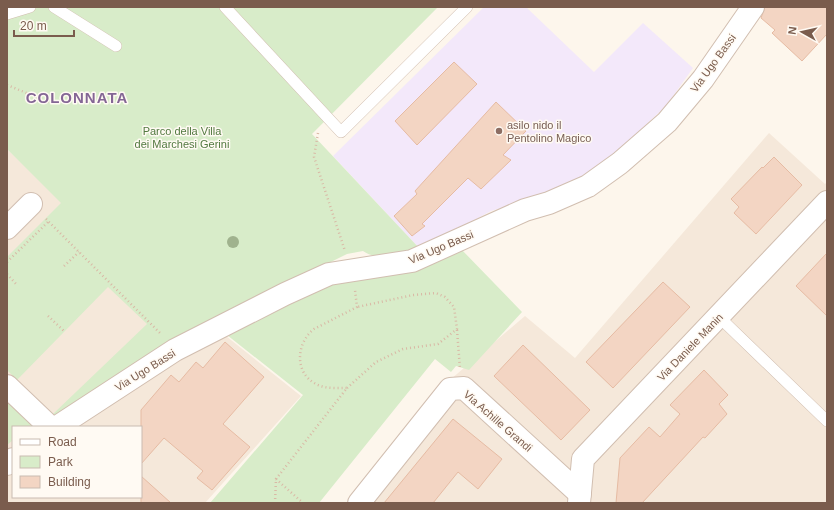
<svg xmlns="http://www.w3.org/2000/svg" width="834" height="510" font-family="Helvetica,sans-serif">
  <rect width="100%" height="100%" fill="#fdf6ec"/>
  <g fill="#f5e8da" fill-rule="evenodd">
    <path d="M769,133L825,184L827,182V503H350L444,385L525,316L575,358Z"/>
    <path d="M7,149L193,327L226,336L301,396L205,503H7ZM13,427H141V497H13Z"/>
  </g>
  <path fill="#f3e8fa" d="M484,7H526L594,72L643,23L693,68L666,106L608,160L563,188L491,211L420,249L333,156Z"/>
  <g fill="#d8ecc9">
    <path d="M7,7H438L312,134L420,249C403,255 379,262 363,251L347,254L197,328L56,417L53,414L147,324L108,287L17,380L7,370V257L61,203L7,149Z"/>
    <path d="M461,249L522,312L469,370L456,366L451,372L435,359L319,503H210L303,395L227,335L334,280Z"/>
    <path d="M7,401L36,427H13V440L7,445Z"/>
  </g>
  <g fill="#f3d5c3" stroke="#e6bba3">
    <path d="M765,7H827V34L802,61L772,33L775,30L761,18Z"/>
    <path d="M454,62L477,84L417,145L395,121Z"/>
    <path d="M496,102L526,131L503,155L511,160L481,189L468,178L422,224L425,226L412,236L394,216L417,194L415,191Z"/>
    <path d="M774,157L802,185L756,234L734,213L739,207L731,199L762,167L763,168Z"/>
    <path d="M827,253V316L796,286Z"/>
    <path d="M663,282L690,307L613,388L586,362Z"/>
    <path d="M225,342L264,377L223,424L250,447L212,490L197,478L203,471L164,438L141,464V410L171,375L179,382L196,362L203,368Z"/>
    <path d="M523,345L590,410L561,440L494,376Z"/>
    <path d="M704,370L728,395L719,404L727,414L705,438L703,437L642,503H616L620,458L649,427L660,437L680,414L670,405Z"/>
    <path d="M453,419L502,459L478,489L458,472L433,503H384Z"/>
    <path d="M141,476L171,503H141Z"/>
  </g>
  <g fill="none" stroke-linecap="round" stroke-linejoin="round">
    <defs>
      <g id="service">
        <path d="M54,7L116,46"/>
        <path d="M225,7L341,132L467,7"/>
        <path d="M7,14L30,7"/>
        <path d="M718,316L827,421"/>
      </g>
      <g id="minor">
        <path d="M7,228L31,204"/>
        <path d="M7,386L50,427"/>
        <path d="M57,427L175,350L285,294L329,274L412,261L525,210L549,203L588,186L620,163L667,122L703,79L753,7"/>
        <path d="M7,464L13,459"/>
        <path d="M359,503L450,389L464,388L580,494"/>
        <path d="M579,503L583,459L827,202"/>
      </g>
    </defs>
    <use href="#service" stroke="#d1beb0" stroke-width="12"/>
    <use href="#minor" stroke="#d1beb0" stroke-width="24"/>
    <g stroke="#d9b8a5" stroke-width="2.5" stroke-dasharray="1 3" stroke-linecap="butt">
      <path d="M7,85L51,103"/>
      <path d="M318,133L314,157L345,251"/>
      <path d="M46,219L161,334"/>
      <path d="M7,262L48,222"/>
      <path d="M64,266L79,252"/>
      <path d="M7,274L16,284"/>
      <path d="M48,316L65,332"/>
      <path d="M457,330L460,369"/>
      <path d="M347,388L376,362L403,349L438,344L457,329L454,307L445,297L436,293L413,295L357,307"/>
      <path d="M276,479L303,503"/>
      <path d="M275,503L276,479L347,388C337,388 325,389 316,384C294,373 296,343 314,329L357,307L355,290"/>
    </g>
    <use href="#service" stroke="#fff" stroke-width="11"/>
    <use href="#minor" stroke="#fff" stroke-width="22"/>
  </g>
  <circle fill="#a0b28e" cx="233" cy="242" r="6"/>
  <circle fill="#8d6e63" stroke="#fffaf3" stroke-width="1.5" cx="499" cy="131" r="4"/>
  <g text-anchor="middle" stroke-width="3" stroke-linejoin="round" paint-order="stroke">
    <g font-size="11" fill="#7a5c4d" stroke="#fffaf3">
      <text transform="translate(713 63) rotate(-54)" y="4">Via Ugo Bassi</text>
      <text transform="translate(441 247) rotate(-23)" y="4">Via Ugo Bassi</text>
      <text transform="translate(690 347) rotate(-46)" y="4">Via Daniele Manin</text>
      <text transform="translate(145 370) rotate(-32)" y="4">Via Ugo Bassi</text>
      <text transform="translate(498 421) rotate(41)" y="4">Via Achille Grandi</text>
    </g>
    <g font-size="11" fill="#785e54" stroke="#fffaf3" text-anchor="start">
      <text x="507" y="129">asilo nido il<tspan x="507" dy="13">Pentolino Magico</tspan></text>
    </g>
    <g font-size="11" fill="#537a41" stroke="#fffaf3">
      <text x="182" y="135">Parco della Villa<tspan x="182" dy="13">dei Marchesi Gerini</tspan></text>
    </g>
    <g font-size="15" font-weight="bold" letter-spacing="1" fill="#846695" stroke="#fffaf3">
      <text x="77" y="103">COLONNATA</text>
    </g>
  </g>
  <rect width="834" height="510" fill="none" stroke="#7a5c4d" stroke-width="16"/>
  <rect x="12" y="426" width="130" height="72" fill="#fffaf3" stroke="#cabbb1"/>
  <rect x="20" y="439" width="20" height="6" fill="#ffffff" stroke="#cabbb1"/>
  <text x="48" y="446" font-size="12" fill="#7a5c4d">Road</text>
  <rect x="20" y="456" width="20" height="12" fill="#d8ecc9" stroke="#cabbb1"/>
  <text x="48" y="466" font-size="12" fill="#7a5c4d">Park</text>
  <rect x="20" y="476" width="20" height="12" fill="#f3d5c3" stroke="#cabbb1"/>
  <text x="48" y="486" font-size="12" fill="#7a5c4d">Building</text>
  <g transform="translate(802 32) rotate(278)" stroke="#fffaf3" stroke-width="3" paint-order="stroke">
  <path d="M0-3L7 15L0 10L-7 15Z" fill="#7a5c4d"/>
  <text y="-6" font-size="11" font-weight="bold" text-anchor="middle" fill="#7a5c4d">N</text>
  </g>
  <path d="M14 30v6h60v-6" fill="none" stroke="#7a5c4d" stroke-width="2"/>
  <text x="20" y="30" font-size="12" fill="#7a5c4d" stroke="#fffaf3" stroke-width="3" paint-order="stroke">20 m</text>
</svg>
